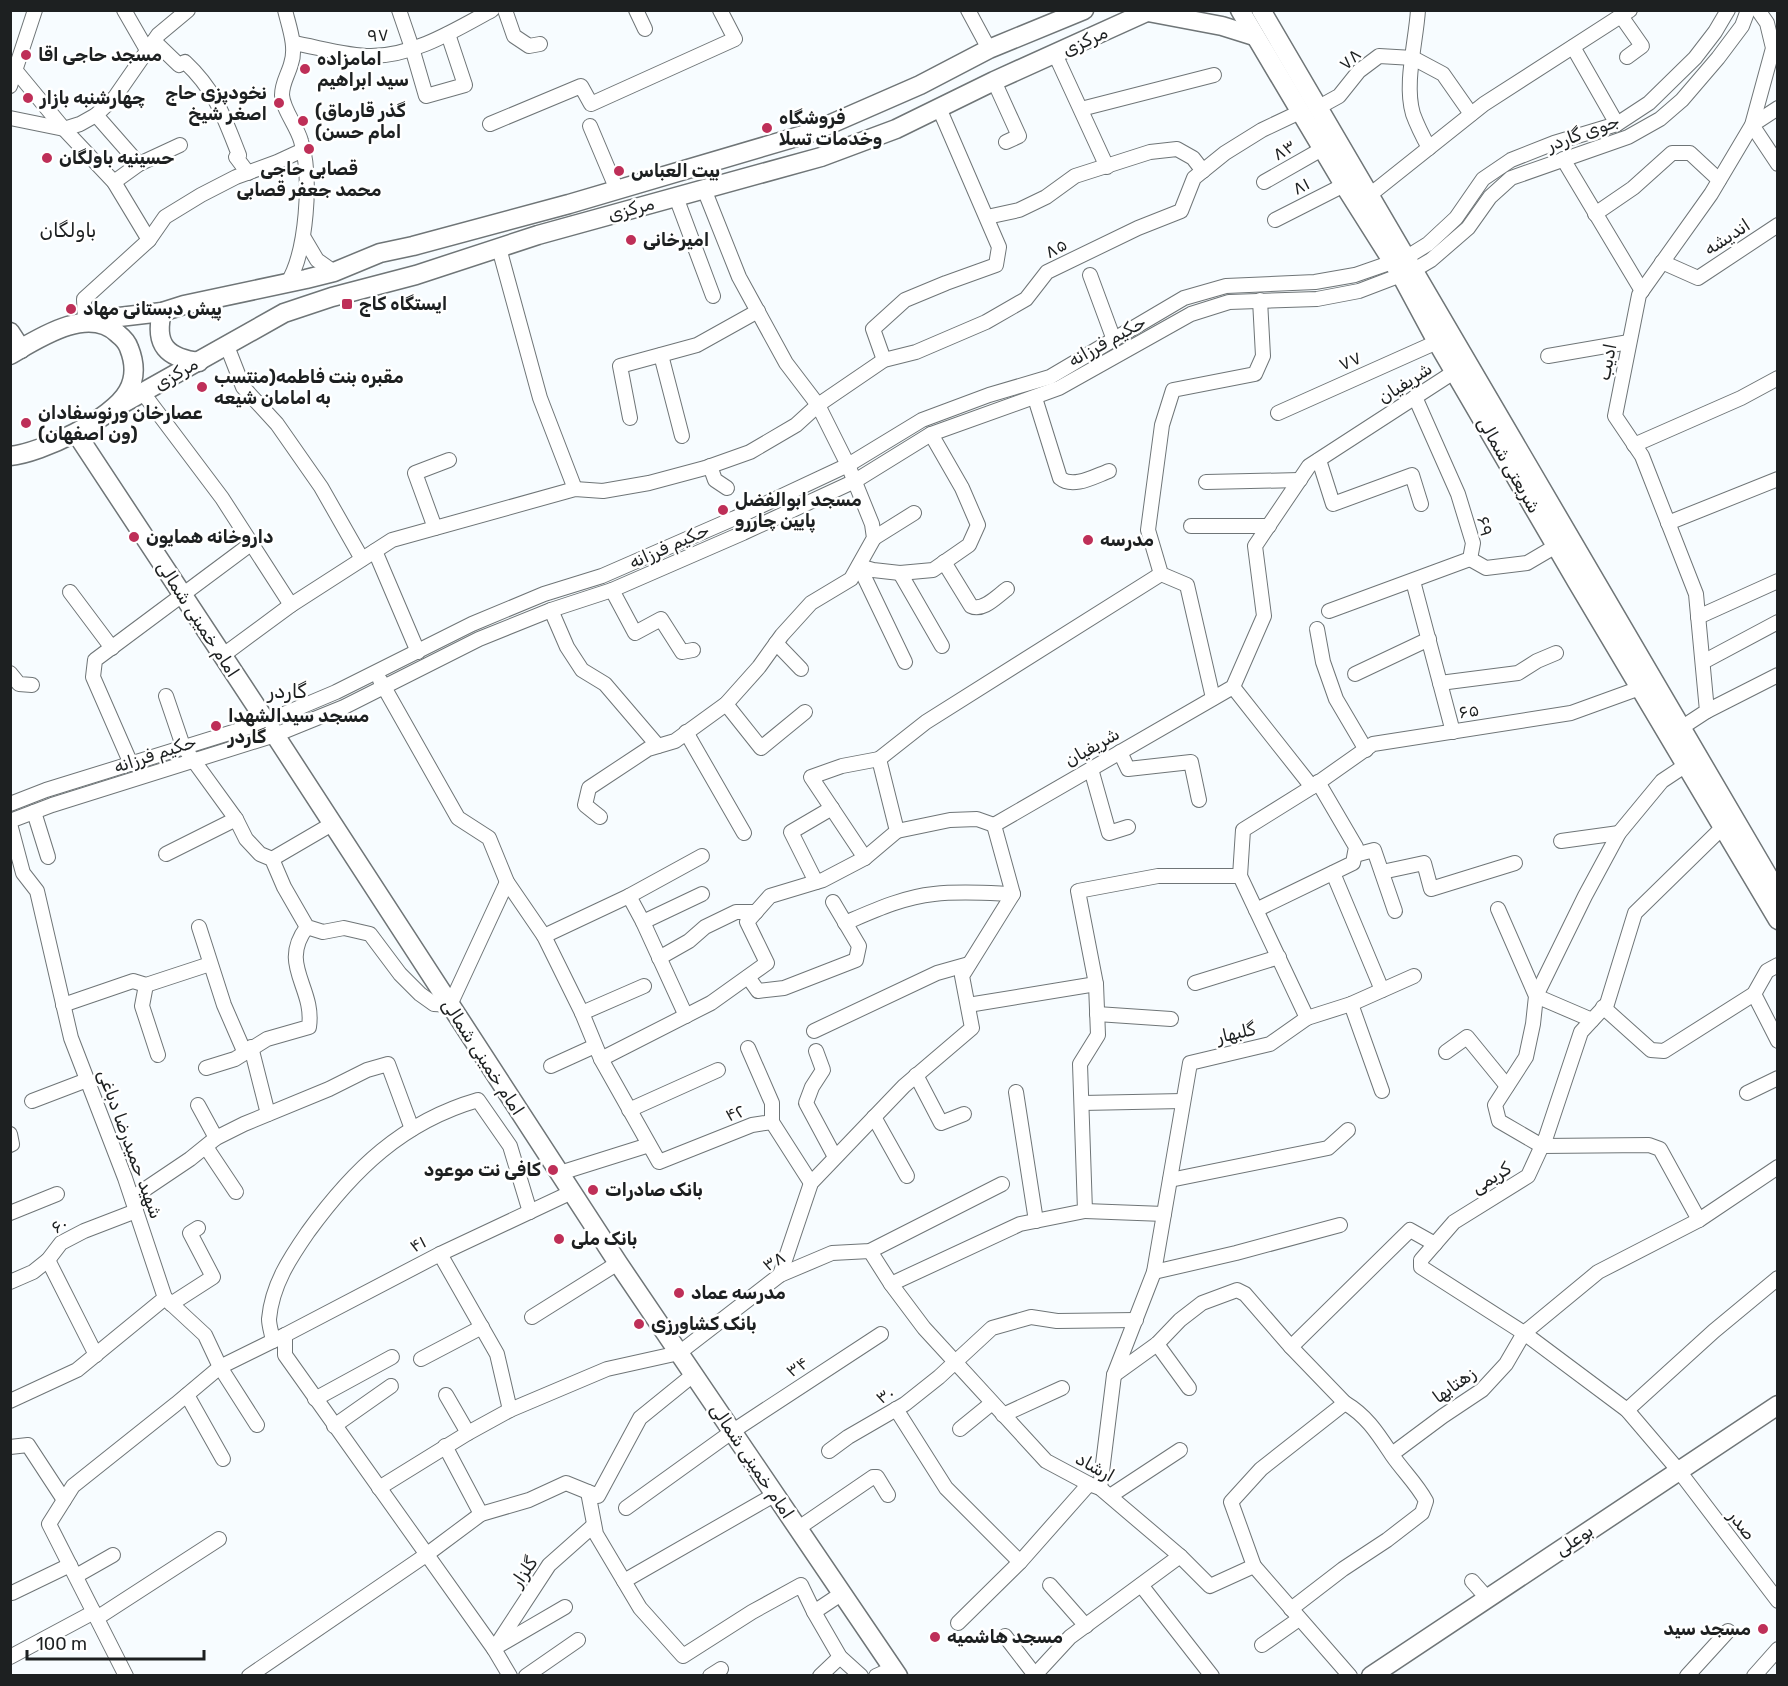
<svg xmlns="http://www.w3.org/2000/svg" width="1788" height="1686" font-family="Rubik,'Noto Sans Arabic',sans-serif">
  <rect width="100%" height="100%" fill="#f7fcff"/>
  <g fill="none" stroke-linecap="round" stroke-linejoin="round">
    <defs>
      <g id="minor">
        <path d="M124,10L147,50"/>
        <path d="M285,10C289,27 297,47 291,64C288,75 282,83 282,95C283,110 297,126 301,141C312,177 307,252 287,284"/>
        <path d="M399,10L412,48L426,96L465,85L448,34"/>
        <path d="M505,10L514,36L529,46L540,44"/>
        <path d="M636,10L645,29"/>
        <path d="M968,10L989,49"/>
        <path d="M1418,10C1416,42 1404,84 1413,114C1417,125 1423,137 1429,148"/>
        <path d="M1621,16L1642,46L1627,57"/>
        <path d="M154,41L179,65L185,62C216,91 224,117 239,155L236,157L248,173"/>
        <path d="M293,43C317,47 347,56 371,56C414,56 455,30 492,10"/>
        <path d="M1573,47L1617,124"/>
        <path d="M1055,54L1107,167"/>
        <path d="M10,69L16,71L64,129L114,182L149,240"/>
        <path d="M994,81L1019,136L1006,142"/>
        <path d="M10,86L35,10"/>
        <path d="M1319,107L1339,96L1359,71L1379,56L1413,58L1443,74L1471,114"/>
        <path d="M1778,108L1752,125L1778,164"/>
        <path d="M1081,109L1214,75"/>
        <path d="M96,115L139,164"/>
        <path d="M10,118L64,129L80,124L96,115L115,97L158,35L188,10"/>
        <path d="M490,124L581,86L591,104L735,39L720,10"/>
        <path d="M590,126L617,190"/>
        <path d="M1563,159L1642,291"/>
        <path d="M114,182L139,164L180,145"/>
        <path d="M1264,182L1322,149"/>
        <path d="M1371,194L1484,104L1630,10"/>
        <path d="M676,197L713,296"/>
        <path d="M1595,214L1633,188L1672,153H1690L1719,180"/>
        <path d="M987,217L1019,210L1046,197L1075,176L1150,152L1177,149L1193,158L1203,171"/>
        <path d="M1275,220L1344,185"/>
        <path d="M304,238L317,260L334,272"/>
        <path d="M499,248L540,398L575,489"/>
        <path d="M1662,262L1698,278L1778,225"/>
        <path d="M1090,275L1114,340"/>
        <path d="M85,321L84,299L149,240L165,217L201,195L236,177L277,162L303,150"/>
        <path d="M227,346L243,387L277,424L321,487L362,559"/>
        <path d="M661,355L682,436"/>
        <path d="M1548,356L1629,342"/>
        <path d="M884,360L873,329L905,300L946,283L996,265L999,247L939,108"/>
        <path d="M143,393L222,498L291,605"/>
        <path d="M1035,398L1060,478C1073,489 1095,476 1109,471"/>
        <path d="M1278,413L1437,342"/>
        <path d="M630,418L620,366L697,345L758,311"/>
        <path d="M1634,445L1741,398L1778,378"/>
        <path d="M1319,460L1333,504L1412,475L1421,504"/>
        <path d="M710,466L715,480L727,488"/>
        <path d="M1206,482L1300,480"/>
        <path d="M1668,523L1778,479"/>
        <path d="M1191,526H1269"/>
        <path d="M435,528L415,473L449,460"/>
        <path d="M874,538L914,513"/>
        <path d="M375,551L418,652"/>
        <path d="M1470,559L1486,568L1527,563L1556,546"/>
        <path d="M944,562L971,606C983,612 997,596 1007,589"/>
        <path d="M859,566L873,570L900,573L933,570L969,545L978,525L962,488L931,434"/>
        <path d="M859,566L905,662"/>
        <path d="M900,573L942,646"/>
        <path d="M1413,581L1453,732"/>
        <path d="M612,590L635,633L661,619L682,652L693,650"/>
        <path d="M70,592L112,648"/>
        <path d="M551,610L567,647L582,670L605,684L658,746"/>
        <path d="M1329,611L1470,559L1473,543L1458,494L1415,397"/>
        <path d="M1698,617L1778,581"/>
        <path d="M1317,629L1323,662L1336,699L1366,750"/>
        <path d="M776,643L801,669"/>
        <path d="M222,656L291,605L392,540L575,489L603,491L649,483L705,468L750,452L796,425L818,405L884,360L916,352L986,322L1026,299L1047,272L1138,228L1181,211L1194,178L1225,153L1262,130L1300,112"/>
        <path d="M1703,662L1778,622"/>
        <path d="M10,673L19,684L32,685"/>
        <path d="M1355,674L1429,639"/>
        <path d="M380,680L458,818L489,838L507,882L544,936L582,1013L601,1059L659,1162L752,1125L772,1122L811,1183"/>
        <path d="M1440,683L1518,673L1537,661L1556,653"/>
        <path d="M166,696L183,746L236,819L246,839L260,854L272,859L284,887L307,927L323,932L344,928L370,934L400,974L420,994L434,1004L450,1005L507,882"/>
        <path d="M1213,698L1187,585L1161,574L1148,530L1162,425L1173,390L1255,374L1263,356L1260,300"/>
        <path d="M726,704L761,748L805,712"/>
        <path d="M1707,711L1778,675"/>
        <path d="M1681,728L1707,711L1696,594L1642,456L1615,416L1639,295L1711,194L1752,125L1773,48L1767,23L1758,10"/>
        <path d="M686,732L744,833"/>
        <path d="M1120,752L1128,769L1191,762L1199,800"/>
        <path d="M131,764L93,677L95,660L252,543"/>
        <path d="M1091,769L1109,833L1128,827"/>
        <path d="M1312,787L1373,744L1571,713L1640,688"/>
        <path d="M10,804L46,790L265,722L336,692L472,624L544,594L602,576L735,518L848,465L922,420L989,395L1050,377L1184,298L1226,286L1315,282L1355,275L1407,257L1428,244L1456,218L1483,179L1511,160L1554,143L1617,124L1649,103L1695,58L1715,32L1728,10"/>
        <path d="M34,812L48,857"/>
        <path d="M600,817L585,805L589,788L648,749L675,741L726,704L759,667L782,635L811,603L851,579L874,538L872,524L848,465L818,405L786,363L739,277L704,189"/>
        <path d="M10,821L52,805L275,735L344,707L479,639L551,610L612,590L743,533L855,481L931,434L1059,388L1191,314L1229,302L1317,299L1359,291L1414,270L1431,260L1468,228L1490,197L1511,178L1628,137L1660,119L1682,100L1718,58L1742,26L1748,10"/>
        <path d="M10,824L23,873L37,891L71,1038L125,1178L165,1298L77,1370L10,1401"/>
        <path d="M1723,827L1635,913L1607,1004L1581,1032L1546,1137L1528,1176L1454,1222L1421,1260V1267L1524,1333L1627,1410L1679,1471L1778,1601"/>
        <path d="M897,831L950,820L977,819L994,825"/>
        <path d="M1561,841L1619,833"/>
        <path d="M166,854L236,819"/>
        <path d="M1355,855L1374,850L1395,911"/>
        <path d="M865,858L811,777L842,766L879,759"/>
        <path d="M272,859L332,824"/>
        <path d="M1382,872L1424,863L1431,889L1515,863"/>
        <path d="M1333,873L1382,990"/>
        <path d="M816,882L791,832L832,808"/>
        <path d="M629,896L643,922L686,1016"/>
        <path d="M1498,909L1536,996L1533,1024L1526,1057L1495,1105L1499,1121L1542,1146L1649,1145L1660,1149L1699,1220"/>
        <path d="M1256,910L1353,863L1356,847L1318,782"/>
        <path d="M643,922L702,894"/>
        <path d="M845,923C873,911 903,897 934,894C960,891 987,893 1013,894"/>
        <path d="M199,927L224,1005L244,1051"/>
        <path d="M544,936L629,896L702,856"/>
        <path d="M659,958L689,941L705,927L736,912H756"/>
        <path d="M748,977L758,991L784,988L856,960L859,946L833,902"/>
        <path d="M1195,983L1279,957"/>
        <path d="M146,985L142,1006L158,1055"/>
        <path d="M1754,994L1778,1041"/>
        <path d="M1351,1004L1382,1091"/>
        <path d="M63,1005L133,981L146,985L210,964"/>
        <path d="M968,1005L1096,984"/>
        <path d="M1603,1007L1651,1050L1664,1051L1754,994L1767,971L1778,965"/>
        <path d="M582,1013L644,986"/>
        <path d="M1097,1014L1171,1019"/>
        <path d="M1307,1018L1351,1004L1414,976"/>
        <path d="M1592,1020L1536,996L1585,896L1619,833L1662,781L1686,765"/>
        <path d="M814,1031L937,973L969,964"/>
        <path d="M251,1047L268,1114"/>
        <path d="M748,1048L772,1103V1122"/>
        <path d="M816,1051L823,1070L812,1087L806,1103L835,1157"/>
        <path d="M1446,1052L1467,1037L1507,1086"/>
        <path d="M601,1059L711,1003L767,963L747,922L770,896L823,880L865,858L897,831L879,759L926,722L1161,574"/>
        <path d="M551,1066L595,1046"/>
        <path d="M206,1068L235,1059L267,1039L309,1027C315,987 278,965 307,927"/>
        <path d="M916,1075L941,1123L964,1114"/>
        <path d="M1016,1092L1036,1221"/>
        <path d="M1747,1093L1778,1078"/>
        <path d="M32,1101L87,1080"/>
        <path d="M1082,1103L1183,1101"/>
        <path d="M198,1105L216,1138"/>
        <path d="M629,1110L718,1070"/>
        <path d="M874,1117L907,1176"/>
        <path d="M10,1134L12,1144L10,1145"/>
        <path d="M206,1147L236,1192"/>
        <path d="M560,1173L649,1145"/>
        <path d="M1170,1180L1328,1148L1348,1130"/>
        <path d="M132,1198L190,1159L216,1138L244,1124L329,1089L367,1070L388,1064L412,1129"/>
        <path d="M1085,1211L1164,1214"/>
        <path d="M10,1213L57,1194"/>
        <path d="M870,1251L891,1284L924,1328L1046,1461L1089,1484L1100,1488L1180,1556L1210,1586L1254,1566L1350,1676"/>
        <path d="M440,1254L497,1354L510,1410L607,1369L679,1353L780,1275L832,1253L870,1251L1002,1184"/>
        <path d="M48,1260L96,1355"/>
        <path d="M1154,1272L1236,1253L1340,1225"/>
        <path d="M780,1275L811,1183L904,1086L972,1028L962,976L1013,894L994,825L1233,687L1264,616L1255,546L1309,466L1454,372"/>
        <path d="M10,1282L33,1272L48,1260L61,1243L84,1231L136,1211"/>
        <path d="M891,1284L1020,1224L1085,1211L1080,1064L1098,1035L1096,984L1078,891L1158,876H1240"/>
        <path d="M171,1304L213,1277L190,1233L198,1228"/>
        <path d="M532,1317L618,1263"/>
        <path d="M285,1335V1355L494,1649L510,1676"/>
        <path d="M273,1341C272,1334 269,1326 269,1319C272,1285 290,1258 308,1232C353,1170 402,1122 478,1100L510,1146L530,1212"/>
        <path d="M1157,1344L1189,1388"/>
        <path d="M421,1359L482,1327"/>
        <path d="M1114,1375L1157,1344L1180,1320L1202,1303L1237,1290L1245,1294L1291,1347"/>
        <path d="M187,1395L223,1459"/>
        <path d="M446,1395L468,1433"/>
        <path d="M315,1399L392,1357"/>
        <path d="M896,1409L946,1488L1020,1562L1089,1484"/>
        <path d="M1627,1410L1714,1331L1778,1278"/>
        <path d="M1003,1415L1062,1388"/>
        <path d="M257,1425L220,1367L285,1335L440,1254L572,1192"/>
        <path d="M334,1426L391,1386"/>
        <path d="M960,1429L992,1403"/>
        <path d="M445,1446L481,1514"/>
        <path d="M10,1447L28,1445L64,1500"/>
        <path d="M829,1451L848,1437L905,1404L939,1377L992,1328L1031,1317L1057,1321L1136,1320"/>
        <path d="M1392,1454L1443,1416L1482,1390L1506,1364L1524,1333L1598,1272L1699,1220L1778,1167"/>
        <path d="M379,1488L468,1433L510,1410"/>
        <path d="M1100,1488L1114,1375L1154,1272L1190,1063L1270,1044L1307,1018L1240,876L1243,830L1312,787L1233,687"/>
        <path d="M588,1492L596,1534L640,1608L683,1656L752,1612L801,1585L814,1612L841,1594"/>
        <path d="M1110,1496L1180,1450"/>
        <path d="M626,1508L733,1431L881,1334"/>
        <path d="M797,1529L873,1477H877L888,1495"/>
        <path d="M1254,1566L1231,1502L1261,1469L1345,1403L1291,1347L1410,1230L1435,1244"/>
        <path d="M76,1576L113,1555"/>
        <path d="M624,1581L774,1495"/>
        <path d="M1472,1581L1487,1598"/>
        <path d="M1050,1585L1086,1626"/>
        <path d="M1141,1585L1212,1676"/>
        <path d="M12,1593L70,1565"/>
        <path d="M1291,1609L1343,1569L1387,1540L1422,1513L1426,1501C1417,1484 1403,1471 1392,1455C1378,1434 1367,1416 1345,1403"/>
        <path d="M814,1612L840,1657L861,1676"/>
        <path d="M97,1618L219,1539"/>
        <path d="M958,1623L1020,1562"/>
        <path d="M1005,1636L1035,1675"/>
        <path d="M1262,1645L1299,1619"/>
        <path d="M498,1646L565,1607"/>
        <path d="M494,1649L549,1565L594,1525"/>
        <path d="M10,1657L94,1612"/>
        <path d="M126,1676L49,1524L73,1486L176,1404L220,1367L205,1335L165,1298"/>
        <path d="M249,1676L426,1555L481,1514L529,1500L566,1483L598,1496L640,1418L693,1375"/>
        <path d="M526,1676L578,1640"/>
        <path d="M710,1676L721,1669"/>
        <path d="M820,1676L840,1657"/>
        <path d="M876,1676L894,1668"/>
        <path d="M1034,1676L1070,1637L1180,1556"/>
        <path d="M1687,1676L1728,1631"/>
        <path d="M1754,1676L1778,1649"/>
      </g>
      <g id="major">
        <path d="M1149,10L1148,12L1222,26L1254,36"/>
        <path d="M1240,10L1344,185L1401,275L1437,342L1577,582L1778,920"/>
        <path d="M1261,10L1778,893"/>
        <path d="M162,312C154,345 167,358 199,362"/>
        <path d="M85,321L162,312L184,305L306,279L334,272L380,253L413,246L569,204L810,133L920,85L989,49L1084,10"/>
        <path d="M10,332L21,349"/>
        <path d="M10,355C39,338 89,305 118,334C123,338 127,342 129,348C135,363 136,377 128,391C113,419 41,453 10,456"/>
        <path d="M113,409L284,313L332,297L416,275L538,235L821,157L896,129L994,81L1151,10"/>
        <path d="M76,433L275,735L618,1263L898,1676"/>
        <path d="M1371,1676L1778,1405"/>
      </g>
    </defs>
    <use href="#minor" stroke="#6f7577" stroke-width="16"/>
    <use href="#major" stroke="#6f7577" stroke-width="21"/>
    <use href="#minor" stroke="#fff" stroke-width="14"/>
    <use href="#major" stroke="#fff" stroke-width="18"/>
  </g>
  <g fill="#be2f58" stroke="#fff" stroke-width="2">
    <circle cx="26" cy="55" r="6"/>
    <circle cx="305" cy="69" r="6"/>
    <circle cx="28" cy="98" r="6"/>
    <circle cx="279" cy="103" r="6"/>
    <circle cx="303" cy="121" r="6"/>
    <circle cx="767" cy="128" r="6"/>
    <circle cx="309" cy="149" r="6"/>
    <circle cx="47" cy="158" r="6"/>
    <circle cx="619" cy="171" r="6"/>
    <circle cx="631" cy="240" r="6"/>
    <rect x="341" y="298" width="12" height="12" rx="3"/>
    <circle cx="71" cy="309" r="6"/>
    <circle cx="202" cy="387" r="6"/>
    <circle cx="26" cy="423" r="6"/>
    <circle cx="723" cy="510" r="6"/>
    <circle cx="134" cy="537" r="6"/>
    <circle cx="1088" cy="540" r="6"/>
    <circle cx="216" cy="726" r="6"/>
    <circle cx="553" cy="1170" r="6"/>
    <circle cx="593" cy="1190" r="6"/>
    <circle cx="559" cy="1239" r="6"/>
    <circle cx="679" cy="1293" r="6"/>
    <circle cx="639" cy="1324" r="6"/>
    <circle cx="1763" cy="1629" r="6"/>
    <circle cx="935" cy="1637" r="6"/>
  </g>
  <g text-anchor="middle" stroke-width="5" stroke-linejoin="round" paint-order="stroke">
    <g font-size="18" fill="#1d2021" stroke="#fff">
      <text transform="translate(378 35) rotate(-2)" y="6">۹۷</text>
      <text transform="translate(1085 41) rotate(-25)" y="6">مرکزی</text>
      <text transform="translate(1350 59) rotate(-43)" y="6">۷۸</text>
      <text transform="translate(1583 133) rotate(-20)" y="6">جوی گاردر</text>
      <text transform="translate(1284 150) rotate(-30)" y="6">۸۳</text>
      <text transform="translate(1301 186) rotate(-27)" y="6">۸۱</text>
      <text transform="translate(631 209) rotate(-15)" y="6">مرکزی</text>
      <text transform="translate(1727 237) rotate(-33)" y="6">اندیشه</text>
      <text transform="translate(1056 248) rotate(-28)" y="6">۸۵</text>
      <text transform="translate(1107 341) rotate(-29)" y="6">حکیم فرزانه</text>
      <text transform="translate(1350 361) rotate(-24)" y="6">۷۷</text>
      <text transform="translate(1607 362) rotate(-79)" y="6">ادیب</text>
      <text transform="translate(176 374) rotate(-30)" y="6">مرکزی</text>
      <text transform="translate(1405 383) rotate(-33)" y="6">شریفیان</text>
      <text transform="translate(1509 465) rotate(60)" y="6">شریعتی شمالی</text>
      <text transform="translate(1485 526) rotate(77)" y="6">۶۹</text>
      <text transform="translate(669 546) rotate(-24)" y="6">حکیم فرزانه</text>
      <text transform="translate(198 619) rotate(57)" y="6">امام خمینی شمالی</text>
      <text transform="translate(1469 711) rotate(-9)" y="6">۶۵</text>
      <text transform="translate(1092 747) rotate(-30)" y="6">شریفیان</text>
      <text transform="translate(155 754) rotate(-18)" y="6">حکیم فرزانه</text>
      <text transform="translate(1236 1033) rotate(-13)" y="6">گلبهار</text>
      <text transform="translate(483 1057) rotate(57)" y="6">امام خمینی شمالی</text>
      <text transform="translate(735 1113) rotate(-19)" y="6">۴۲</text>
      <text transform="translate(130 1144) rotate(70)" y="6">شهید حمیدرضا دباغی</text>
      <text transform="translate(1491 1178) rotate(-32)" y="6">کریمی</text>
      <text transform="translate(59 1225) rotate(-34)" y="6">۶۰</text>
      <text transform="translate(418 1244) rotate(-27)" y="6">۴۱</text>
      <text transform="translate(774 1261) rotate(-30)" y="6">۳۸</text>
      <text transform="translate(797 1367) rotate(-33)" y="6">۳۴</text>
      <text transform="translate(1454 1385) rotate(-36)" y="6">زهتابها</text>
      <text transform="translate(885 1395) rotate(-31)" y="6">۳۰</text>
      <text transform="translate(752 1461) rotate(56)" y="6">امام خمینی شمالی</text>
      <text transform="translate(1095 1467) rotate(29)" y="6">ارشاد</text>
      <text transform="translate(1742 1525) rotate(53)" y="6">صدر</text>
      <text transform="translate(1574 1540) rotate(-34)" y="6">بوعلی</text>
      <text transform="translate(524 1572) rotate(-55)" y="6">گلزار</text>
    </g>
    <g font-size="18" font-weight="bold" fill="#1d2021" stroke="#fff" text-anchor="start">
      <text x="38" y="61">مسجد حاجی اقا</text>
      <text x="317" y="65">امامزاده<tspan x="317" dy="21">سید ابراهیم</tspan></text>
      <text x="267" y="99" text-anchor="end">نخودپزی حاج<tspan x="267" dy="21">اصغر شیخ</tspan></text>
      <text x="40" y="104">چهارشنبه بازار</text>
      <text x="315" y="117">(گذر قارماق<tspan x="315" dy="21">(امام حسن</tspan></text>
      <text x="779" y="124">فروشگاه<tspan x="779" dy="21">وخدمات تسلا</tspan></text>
      <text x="59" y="164">حسینیه باولگان</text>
      <text x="309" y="175" text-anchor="middle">قصابی حاجی<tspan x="309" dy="21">محمد جعفر قصابی</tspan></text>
      <text x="631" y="177">بیت العباس</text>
      <text x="643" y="246">امیرخانی</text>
      <text x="359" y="310">ایستگاه کاج</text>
      <text x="83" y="315">پیش دبستانی مهاد</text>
      <text x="214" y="383">مقبره بنت فاطمه(منتسب<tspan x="214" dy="21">به امامان شیعه</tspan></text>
      <text x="38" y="419">عصارخان ورنوسفادان<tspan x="38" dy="21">(ون اصفهان)</tspan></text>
      <text x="735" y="506">مسجد ابوالفضل<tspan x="735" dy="21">پایین چاررو</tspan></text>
      <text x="146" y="543">داروخانه همایون</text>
      <text x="1100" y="546">مدرسه</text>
      <text x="228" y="722">مسجد سیدالشهدا<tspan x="228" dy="21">گاردر</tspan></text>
      <text x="541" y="1176" text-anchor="end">کافی نت موعود</text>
      <text x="605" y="1196">بانک صادرات</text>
      <text x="571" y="1245">بانک ملی</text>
      <text x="691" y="1299">مدرسه عماد</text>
      <text x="651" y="1330">بانک کشاورزی</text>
      <text x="1751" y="1635" text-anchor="end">مسجد سید</text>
      <text x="947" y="1643">مسجد هاشمیه</text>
    </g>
    <g font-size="20" fill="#1d2021" stroke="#fff">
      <text x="68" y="237">باولگان</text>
      <text x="287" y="698">گاردر</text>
    </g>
  </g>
  <rect width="1788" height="1686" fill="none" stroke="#1d2021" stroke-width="24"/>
  <path d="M27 1650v9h177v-9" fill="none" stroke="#1d2021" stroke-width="3"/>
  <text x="36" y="1650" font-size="18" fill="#1d2021" stroke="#ffffff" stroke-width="4.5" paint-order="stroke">100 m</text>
</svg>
